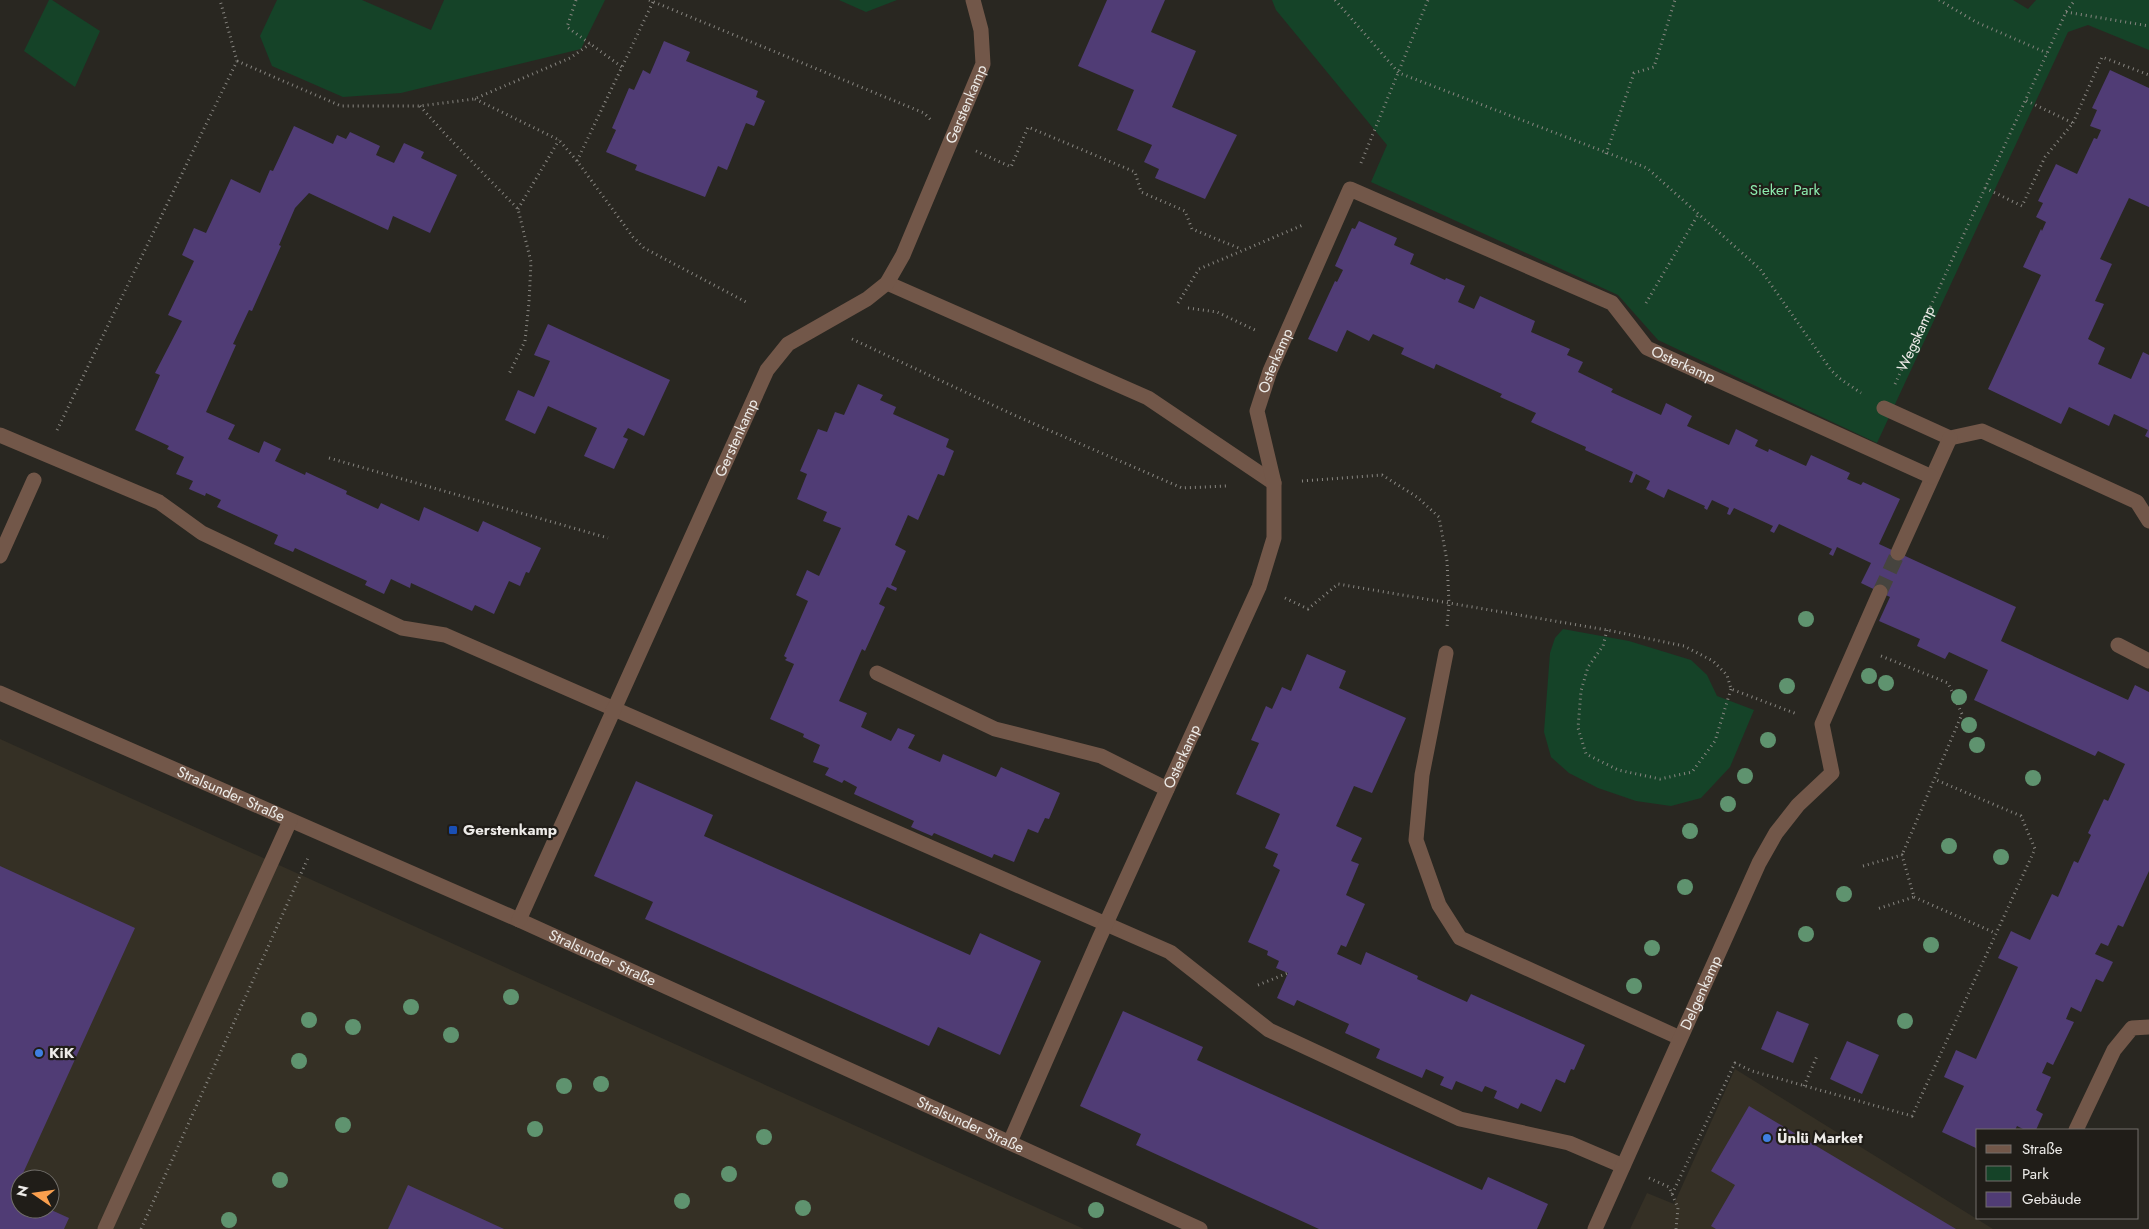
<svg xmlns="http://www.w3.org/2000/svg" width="2149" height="1229" font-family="Jost,sans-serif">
  <rect width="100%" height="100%" fill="#292721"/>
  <g fill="#353025" fill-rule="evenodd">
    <path d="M0,739L1084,1229H0ZM20,1179H50V1209H20Z"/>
    <path d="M1735,1069L1993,1229H1630L1647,1193L1674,1204Z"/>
  </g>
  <g fill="#154328">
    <path d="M49,0H52L100,31L75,87L24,51Z"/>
    <path d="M277,0H362L431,30L444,0H605L581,49L401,93L343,97L272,66L260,36Z"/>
    <path d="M839,0H897L866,12Z"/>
    <path d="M1272,0H2013L2028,9L2036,0H2149V50L2088,25L2068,32L1877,443L1658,340L1618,295L1371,182L1387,145L1276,10Z"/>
    <path d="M1563,629L1629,641L1691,660L1707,675L1717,696L1754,710L1730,767L1701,798L1671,806L1636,801L1598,788L1569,773L1551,757L1544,732L1550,653L1555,638Z"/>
  </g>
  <g fill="#503c75">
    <path d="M1107,0H1165L1151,32L1196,51L1172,107L1237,135L1205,199L1155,178L1159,169L1144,162L1152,145L1117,130L1134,90L1078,66Z"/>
    <path d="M664,41L690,52L686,61L758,91L756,97L765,101L754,126L746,123L727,170L718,166L705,197L635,170L637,165L606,152L616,130L612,128L629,88L634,90L643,70L650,74Z"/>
    <path d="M2110,70L2149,88V207L2129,198L2100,259L2112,264L2095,301L2104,304L2088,339L2105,348L2098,364L2131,379L2143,352L2149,355V438L2145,436L2148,430L2114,414L2109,426L2069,407L2061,424L1988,389L2041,275L2023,267L2041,229L2042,231L2046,222L2036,217L2043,203L2038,201L2056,164L2077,174L2094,138L2097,139L2101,130L2090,126L2097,110L2092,108Z"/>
    <path d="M294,126L333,144L337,135L346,139L350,132L380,146L376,155L394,163L404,143L424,152L421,158L457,175L430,233L393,216L388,230L309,193L295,208L279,245L281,246L252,311L249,310L233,344L236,345L206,412L235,425L228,439L259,453L264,441L281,449L275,461L305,475L306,472L347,491L346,494L378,509L381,503L419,521L424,507L478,532L483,521L541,548L529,573L526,572L520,586L509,581L494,614L475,605L472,611L411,583L410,588L391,579L384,594L365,585L367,581L295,548L293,552L274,544L278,535L217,507L221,500L206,493L205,496L189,489L193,481L176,474L184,457L167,449L169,446L135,430L160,375L155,373L182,321L168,315L194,261L182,255L194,228L206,233L231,179L260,193L270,170L273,171Z"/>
    <path d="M1359,221L1397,238L1394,245L1414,254L1410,264L1445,280L1446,278L1465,286L1458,302L1474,309L1480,296L1535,321L1531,332L1570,349L1567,355L1583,362L1578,372L1613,389L1611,392L1661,415L1666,403L1692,416L1687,426L1729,445L1736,429L1758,440L1755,446L1768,452L1769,449L1806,466L1811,455L1850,473L1847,479L1861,485L1863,482L1900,499L1879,544L2016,607L2001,641L2128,700L2135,685L2149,692V871L2123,927L2118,925L2108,946L2101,943L2095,954L2113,962L2103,982L2096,979L2081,1012L2071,1007L2066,1019L2074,1022L2053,1065L2047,1062L2042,1073L2051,1077L2036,1110L2043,1114L2036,1130H2025L2017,1126L2015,1130H1978V1149L1942,1132L1964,1086L1944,1077L1956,1050L1976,1059L2018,967L1998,958L2011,931L2030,940L2052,894L2058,897L2074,861L2078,863L2091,835L2088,833L2104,799L2108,801L2125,764L2098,751L2095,756L1974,700L1988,670L1949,652L1945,659L1917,646L1920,639L1879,621L1890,597L1861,583L1871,563L1837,547L1833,556L1829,554L1832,549L1779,524L1774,533L1770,531L1773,526L1734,508L1730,515L1727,514L1729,508L1712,500L1707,510L1704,508L1705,506L1668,489L1664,498L1646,489L1650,481L1636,474L1632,483L1629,482L1633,472L1585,450L1586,447L1531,422L1536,413L1500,397L1502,394L1436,364L1434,369L1401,354L1404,348L1373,334L1369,341L1347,330L1337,352L1308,339L1335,281L1337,282L1343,270L1335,266L1352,228L1355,229Z"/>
    <path d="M548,324L670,380L644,436L628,428L623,437L628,439L614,469L584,456L597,428L548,406L535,434L505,420L518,390L534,397L550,361L534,355Z"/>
    <path d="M858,384L883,395L880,400L896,407L893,414L949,439L946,447L954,451L944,476L938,474L918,520L908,515L895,545L906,551L891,585L897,588L896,591L887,587L879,604L885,607L865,651L862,649L839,701L867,713L861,727L891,741L898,728L915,735L908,748L940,762L943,754L996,777L1001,767L1060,793L1049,819L1045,818L1038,833L1028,829L1014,862L994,854L992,858L934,833L932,836L911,827L914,821L854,794L857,787L844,780L842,783L825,775L829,768L813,762L820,745L803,737L804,734L770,719L794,664L785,660L787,658L784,656L808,601L796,595L807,570L819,576L841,528L823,521L827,512L797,499L807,474L800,471L818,429L827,432L835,412L844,415Z"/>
    <path d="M1307,654L1346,671L1339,688L1406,718L1372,793L1354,786L1336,826L1362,838L1351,861L1359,864L1346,895L1365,904L1346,947L1341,945L1337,954L1361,965L1366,952L1418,976L1417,979L1467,1002L1471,994L1585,1045L1574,1070L1571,1069L1565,1083L1556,1079L1541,1112L1521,1103L1518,1109L1494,1098L1497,1091L1485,1086L1482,1092L1456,1081L1452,1090L1440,1085L1444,1077L1426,1069L1422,1078L1376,1058L1380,1049L1345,1033L1349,1024L1297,1000L1294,1006L1277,998L1288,973L1276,968L1279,961L1267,955L1268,951L1248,942L1280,870L1273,866L1278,854L1265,848L1280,814L1236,794L1259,743L1251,740L1266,706L1272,709L1282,687L1291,691Z"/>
    <path d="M636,781L713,815L704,836L970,955L980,933L1041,961L1000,1055L938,1027L929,1046L645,919L653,902L594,876Z"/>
    <path d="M0,866L135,928L14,1193L20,1195V1209H49L69,1218L64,1229H0Z"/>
    <path d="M1123,1011L1203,1047L1197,1060L1482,1190L1488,1177L1548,1204L1537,1229H1319L1136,1145L1141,1134L1080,1106Z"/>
    <path d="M1777,1011L1809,1024L1793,1063L1761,1049Z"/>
    <path d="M1847,1041L1879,1055L1862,1094L1830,1079Z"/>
    <path d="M1749,1106L1956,1229H1716L1711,1226L1735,1185L1711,1171Z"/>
    <path d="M408,1185L504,1229H388Z"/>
  </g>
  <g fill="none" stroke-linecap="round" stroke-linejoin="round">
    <path stroke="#46443f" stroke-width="15" stroke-dasharray="15 8" stroke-linecap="butt" d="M1880,592L1898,553"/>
    <g stroke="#888681" stroke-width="3" stroke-dasharray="1 4" stroke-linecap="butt">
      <path d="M576,0L567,27L622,67"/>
      <path d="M649,0L924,113L931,120"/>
      <path d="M1335,0L1399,73L1647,168L1760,269L1831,370L1839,378L1861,393"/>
      <path d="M1939,0L1976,22L2047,53"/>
      <path d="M2066,12L2149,26"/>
      <path d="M237,61L341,106H420L474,99L570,58L590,44"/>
      <path d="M475,99L559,140L577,161L633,237L644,248L746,302"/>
      <path d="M420,106L446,135L518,209L531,262L529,302L525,341L509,374"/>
      <path d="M2073,123L2102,57L2149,75"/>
      <path d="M976,151L1011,167L1028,127L1135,172L1141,192L1185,211L1192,229L1241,249"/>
      <path d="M1606,154L1634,73L1654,67L1675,0"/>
      <path d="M577,161L653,2"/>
      <path d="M1361,163L1428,0"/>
      <path d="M1985,188L2022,206L2045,157L2073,123L2025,100"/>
      <path d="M518,209L559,140"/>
      <path d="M1178,303L1199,269L1303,225"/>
      <path d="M1646,303L1699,213"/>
      <path d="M1188,308L1217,312L1257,331"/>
      <path d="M852,339L1014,415L1182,488L1226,486"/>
      <path id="s1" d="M1895,384L2066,12L2075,0"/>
      <path d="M57,430L237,61L220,0"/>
      <path d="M329,458L608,538"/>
      <path d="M1302,481L1382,475L1417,497L1439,517L1447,561L1449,603L1447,627"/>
      <path d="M1285,598L1308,609L1338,584L1607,630L1684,646L1713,661L1727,675L1731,689L1797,714"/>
      <path d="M1607,630L1603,646L1588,667L1581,691L1578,728L1586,754L1618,770L1660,779L1692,772L1715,741L1731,689"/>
      <path d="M1881,656L1948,683L1962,714L1902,855"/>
      <path d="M1863,866L1902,855L1914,897L1877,909"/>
      <path d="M1914,897L1995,933"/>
      <path d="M1258,985L1288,973"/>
      <path d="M1804,1086L1817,1056"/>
      <path d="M1649,1178L1669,1187L1678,1208L1676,1229"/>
      <path d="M1672,1194L1735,1063L1752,1071L1912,1116L2035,849L2021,816L1934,779"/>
      <path d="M141,1229L308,858"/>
    </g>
    <g stroke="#725749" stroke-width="15">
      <path d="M887,283L1148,398L1274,483"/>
      <path d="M1884,408L1950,438L1982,431L2137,502L2149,521"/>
      <path d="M0,435L159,502L202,533L402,628L445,635L1170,952L1269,1030L1460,1119L1569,1143L1623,1166"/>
      <path d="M1898,553L1950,438"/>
      <path d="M0,556L34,480"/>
      <path d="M2118,645L2149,661"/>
      <path d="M1446,653L1422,775L1416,840L1439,905L1460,938L1680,1038"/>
      <path d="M877,673L995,729L1101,756L1167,789"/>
      <path id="s2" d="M0,693L519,920L1200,1229"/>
      <path id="s3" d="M519,920L767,370L788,344L867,299L887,283L903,255L983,64L981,30L973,0"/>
      <path d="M2076,1130L2114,1050L2132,1028L2149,1027"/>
      <path id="s4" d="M1010,1142L1098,941L1259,587L1274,538V483L1257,411L1270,371L1350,189L1612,303L1647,348L1932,477"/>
      <path d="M105,1229L290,821"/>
      <path id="s5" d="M1595,1229L1759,863L1776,833L1798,805L1832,773L1822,724L1880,592"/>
    </g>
  </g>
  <g fill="#5f936f">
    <circle cx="1806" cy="619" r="8"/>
    <circle cx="1869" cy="676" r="8"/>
    <circle cx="1886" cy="683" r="8"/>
    <circle cx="1787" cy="686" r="8"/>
    <circle cx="1959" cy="697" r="8"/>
    <circle cx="1969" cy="725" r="8"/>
    <circle cx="1768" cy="740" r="8"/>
    <circle cx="1977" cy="745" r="8"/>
    <circle cx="1745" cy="776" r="8"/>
    <circle cx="2033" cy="778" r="8"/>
    <circle cx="1728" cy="804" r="8"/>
    <circle cx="1690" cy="831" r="8"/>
    <circle cx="1949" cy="846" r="8"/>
    <circle cx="2001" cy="857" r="8"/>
    <circle cx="1685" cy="887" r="8"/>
    <circle cx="1844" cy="894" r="8"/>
    <circle cx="1806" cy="934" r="8"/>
    <circle cx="1931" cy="945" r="8"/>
    <circle cx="1652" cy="948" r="8"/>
    <circle cx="1634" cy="986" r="8"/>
    <circle cx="511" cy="997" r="8"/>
    <circle cx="411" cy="1007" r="8"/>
    <circle cx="309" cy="1020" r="8"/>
    <circle cx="1905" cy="1021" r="8"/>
    <circle cx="353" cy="1027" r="8"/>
    <circle cx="451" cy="1035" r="8"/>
    <circle cx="299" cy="1061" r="8"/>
    <circle cx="601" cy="1084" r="8"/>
    <circle cx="564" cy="1086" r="8"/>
    <circle cx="343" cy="1125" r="8"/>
    <circle cx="535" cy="1129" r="8"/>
    <circle cx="764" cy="1137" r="8"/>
    <circle cx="729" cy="1174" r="8"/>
    <circle cx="280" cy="1180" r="8"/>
    <circle cx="682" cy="1201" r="8"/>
    <circle cx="803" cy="1208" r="8"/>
    <circle cx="1096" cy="1210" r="8"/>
    <circle cx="229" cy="1220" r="8"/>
  </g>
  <rect fill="#1a4fb4" stroke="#201d18" stroke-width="2" x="448" y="825" width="10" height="10" rx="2.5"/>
  <g fill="#3f7fe0" stroke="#201d18" stroke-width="2">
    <circle cx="39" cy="1053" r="5"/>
    <circle cx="1767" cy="1138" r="5"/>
  </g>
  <g text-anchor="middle" stroke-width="4.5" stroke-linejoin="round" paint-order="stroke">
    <g font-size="15" fill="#edebe8" stroke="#201d18">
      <text dy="5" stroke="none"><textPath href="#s3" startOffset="949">Gerstenkamp</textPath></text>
      <text dy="5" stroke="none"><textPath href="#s1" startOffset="50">Wegskamp</textPath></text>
      <text dy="5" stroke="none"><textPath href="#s4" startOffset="842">Osterkamp</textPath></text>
      <text dy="5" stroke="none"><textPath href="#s4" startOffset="1412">Osterkamp</textPath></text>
      <text dy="5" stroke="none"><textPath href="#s3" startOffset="529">Gerstenkamp</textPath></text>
      <text dy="5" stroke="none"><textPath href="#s4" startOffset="422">Osterkamp</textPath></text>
      <text dy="5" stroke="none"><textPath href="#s2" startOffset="252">Stralsunder Straße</textPath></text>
      <text dy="5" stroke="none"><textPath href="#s2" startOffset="658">Stralsunder Straße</textPath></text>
      <text dy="5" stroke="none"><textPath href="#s5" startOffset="259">Delgenkamp</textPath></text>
      <text dy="5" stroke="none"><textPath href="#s2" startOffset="1062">Stralsunder Straße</textPath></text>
    </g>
    <g font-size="15" fill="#8cebae" stroke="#201d18">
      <text x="1785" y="195">Sieker Park</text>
    </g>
    <g font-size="15" font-weight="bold" fill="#edebe8" stroke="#201d18" text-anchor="start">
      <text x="463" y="835">Gerstenkamp</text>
      <text x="49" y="1058">KiK</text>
      <text x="1777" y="1143">Ünlü Market</text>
    </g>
  </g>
  <rect x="1976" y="1129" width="162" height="90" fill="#201d18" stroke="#726f6b"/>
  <rect x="1986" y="1145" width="25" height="8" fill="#725749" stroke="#726f6b"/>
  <text x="2022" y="1154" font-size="15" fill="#edebe8">Straße</text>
  <rect x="1986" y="1166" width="25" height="15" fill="#154328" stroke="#726f6b"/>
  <text x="2022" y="1179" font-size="15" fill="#edebe8">Park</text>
  <rect x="1986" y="1192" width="25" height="15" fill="#503c75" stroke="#726f6b"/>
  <text x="2022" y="1204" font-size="15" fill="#edebe8">Gebäude</text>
  <g transform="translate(35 1194) rotate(283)"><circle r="24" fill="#201d18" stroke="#726f6b"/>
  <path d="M0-4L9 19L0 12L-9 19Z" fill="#fa9f4e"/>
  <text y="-8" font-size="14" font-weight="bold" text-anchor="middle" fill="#edebe8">N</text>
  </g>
</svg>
